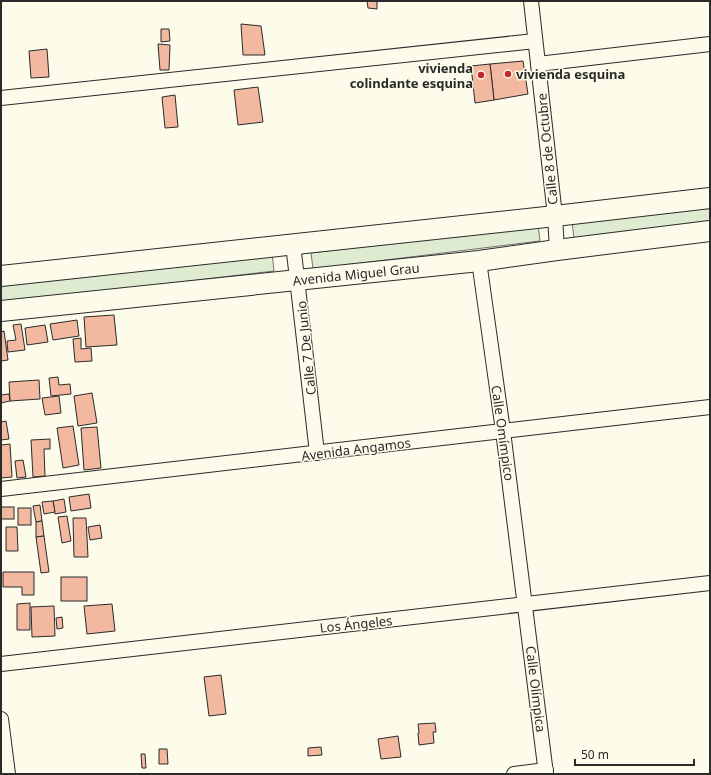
<svg xmlns="http://www.w3.org/2000/svg" width="711" height="775" font-family="'Noto Sans',sans-serif">
  <rect width="100%" height="100%" fill="#fdfbea"/>
  <g fill="#deebd1" stroke="#74746e">
    <path d="M710,204V222L574,239L572,221Z"/>
    <path d="M538,224L540,241L313,269L311,253Z"/>
    <path d="M272,253L274,271L1,303V281Z"/>
  </g>
  <g fill="#f2b8a0" stroke="#2b2b2b">
    <path d="M367,1H377V9L368,8Z"/>
    <path d="M241,24L261,26L265,55H243Z"/>
    <path d="M161,29H169L170,41L161,42Z"/>
    <path d="M158,44L170,45L169,70H160Z"/>
    <path d="M47,49L49,77L31,78L29,51Z"/>
    <path d="M523,61L528,94L494,100L490,64Z"/>
    <path d="M490,64L494,100L475,103L471,66Z"/>
    <path d="M258,87L263,122L238,125L234,90Z"/>
    <path d="M175,95L178,127L165,128L162,97Z"/>
    <path d="M114,315L117,345L86,347L84,317Z"/>
    <path d="M77,320L79,336L53,340L50,324Z"/>
    <path d="M21,324L25,350L8,352L7,341L16,340L13,325Z"/>
    <path d="M45,325L48,342L27,345L25,328Z"/>
    <path d="M4,331L8,360L1,361V332Z"/>
    <path d="M81,338V349L91,348L92,361L75,362L73,339Z"/>
    <path d="M58,377L59,385L70,384L71,394L51,396L49,378Z"/>
    <path d="M39,380L40,399L10,401L9,382Z"/>
    <path d="M92,393L97,423L78,426L74,396Z"/>
    <path d="M9,394L10,401L1,403V395Z"/>
    <path d="M59,396L61,413L45,415L42,398Z"/>
    <path d="M6,421L9,439L1,440V422Z"/>
    <path d="M73,426L79,465L63,468L57,428Z"/>
    <path d="M97,427L101,468L84,470L81,428Z"/>
    <path d="M50,439V449H44L45,476L33,477L31,440Z"/>
    <path d="M10,444L12,477L1,478V445Z"/>
    <path d="M23,460L26,477L17,478L15,461Z"/>
    <path d="M89,494L91,508L71,511L69,497Z"/>
    <path d="M64,499L66,512L55,514L53,501Z"/>
    <path d="M53,501L55,512L44,514L42,502Z"/>
    <path d="M40,505L42,521L36,522L33,506Z"/>
    <rect x="1" y="507" width="13" height="12"/>
    <rect x="18" y="508" width="13" height="17"/>
    <path d="M67,516L71,541L62,543L58,517Z"/>
    <path d="M73,518H86L88,557H74Z"/>
    <path d="M42,521L44,536L36,537V522Z"/>
    <path d="M100,525L102,538L90,540L88,527Z"/>
    <path d="M6,527H17L18,551H6Z"/>
    <path d="M44,536L49,572L41,573L36,537Z"/>
    <path d="M3,572H34V595H22V587H3Z"/>
    <rect x="61" y="577" width="26" height="24"/>
    <path d="M30,603V630H17V604Z"/>
    <path d="M112,604L115,631L87,634L84,606Z"/>
    <path d="M54,606L55,636L32,637L31,607Z"/>
    <path d="M62,617L63,628L57,629L56,618Z"/>
    <path d="M221,675L226,714L209,716L204,677Z"/>
    <path d="M435,723L436,732H433L434,743L419,745L418,733H419L418,724Z"/>
    <path d="M398,736L401,757L381,759L378,739Z"/>
    <path d="M321,747L322,755L308,756V748Z"/>
    <path d="M159,749H167L168,764H159Z"/>
    <path d="M141,754H145L146,768H142Z"/>
  </g>
  <g fill="none" stroke-linecap="round" stroke-linejoin="round">
    <defs>
      <g id="street">
        <path d="M531,1L555,216L557,250"/>
        <path d="M538,64L710,44"/>
        <path d="M1,98L535,41"/>
        <path d="M293,244L317,453"/>
        <path d="M479,261L503,431L546,774"/>
        <path d="M1,489L710,407"/>
        <path d="M1,664L710,583"/>
        <path d="M1,719L8,774"/>
        <path d="M514,774L546,770"/>
      </g>
      <g id="secondary">
        <path d="M1,276L555,216L710,198"/>
        <path d="M1,311L479,261L557,250L710,231"/>
      </g>
    </defs>
    <use href="#street" stroke="#2b2b2b" stroke-width="16"/>
    <use href="#secondary" stroke="#2b2b2b" stroke-width="22"/>
    <use href="#street" stroke="#fdfbea" stroke-width="14"/>
    <use href="#secondary" stroke="#fdfbea" stroke-width="20"/>
  </g>
  <g fill="#c62828" stroke="#fdfbea" stroke-width="1.5">
    <circle cx="508" cy="74" r="4"/>
    <circle cx="481" cy="75" r="4"/>
  </g>
  <g text-anchor="middle" stroke-width="3" stroke-linejoin="round" paint-order="stroke">
    <g font-size="13" font-weight="bold" fill="#2b2b2b" stroke="#fdfbea" text-anchor="end">
      <text x="473" y="73">vivienda<tspan x="473" dy="15">colindante esquina</tspan></text>
      <text x="516" y="79" text-anchor="start">vivienda esquina</text>
    </g>
    <g font-size="13" fill="#2b2b2b" stroke="#fdfbea">
      <text transform="translate(547 149) rotate(-96)" y="5">Calle 8 de Octubre</text>
      <text transform="translate(356 274) rotate(-6)" y="5">Avenida Miguel Grau</text>
      <text transform="translate(306 348) rotate(-96)" y="5">Calle 7 De Junio</text>
      <text transform="translate(503 433) rotate(82)" y="5">Calle Omímpico</text>
      <text transform="translate(356 449) rotate(-7)" y="5">Avenida Angamos</text>
      <text transform="translate(356 624) rotate(-6)" y="5">Los Ángeles</text>
      <text transform="translate(536 689) rotate(83)" y="5">Calle Olímpica</text>
    </g>
  </g>
  <rect width="711" height="775" fill="none" stroke="#2b2b2b" stroke-width="4"/>
  <path d="M575 759v6h119v-6" fill="none" stroke="#2b2b2b" stroke-width="2"/>
  <text x="581" y="759" font-size="12" fill="#2b2b2b" stroke="#fdfbea" stroke-width="3" paint-order="stroke">50 m</text>
</svg>
